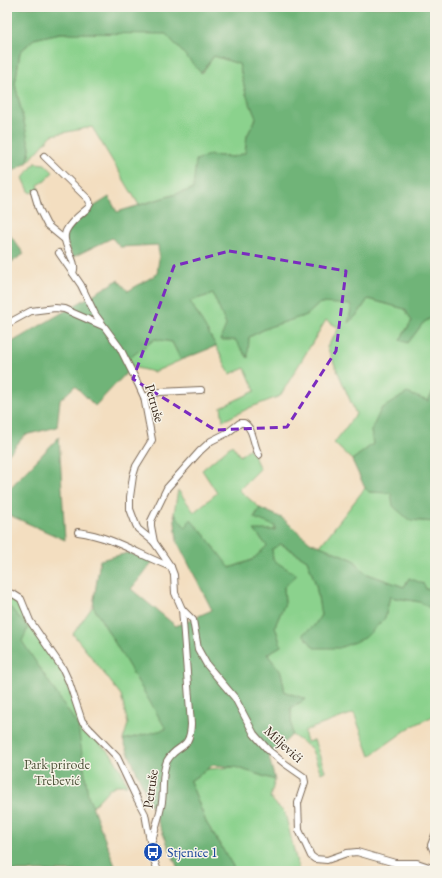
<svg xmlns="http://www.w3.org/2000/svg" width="442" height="878" font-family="'EB Garamond',serif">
  <rect width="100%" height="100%" fill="#f7f3e8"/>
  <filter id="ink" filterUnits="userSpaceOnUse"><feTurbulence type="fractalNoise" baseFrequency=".025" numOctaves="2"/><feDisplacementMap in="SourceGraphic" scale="8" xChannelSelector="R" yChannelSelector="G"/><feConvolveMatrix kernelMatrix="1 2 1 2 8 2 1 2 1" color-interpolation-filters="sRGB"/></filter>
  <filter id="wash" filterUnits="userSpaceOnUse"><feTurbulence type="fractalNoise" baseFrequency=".012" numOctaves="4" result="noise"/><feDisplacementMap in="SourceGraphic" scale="16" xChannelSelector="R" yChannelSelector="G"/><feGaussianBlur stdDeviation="0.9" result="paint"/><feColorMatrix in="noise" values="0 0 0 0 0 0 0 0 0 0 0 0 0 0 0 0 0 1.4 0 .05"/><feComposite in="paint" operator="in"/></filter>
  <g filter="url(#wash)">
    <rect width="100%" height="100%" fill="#f3dec0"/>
    <g fill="#8bd28d" stroke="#637e56">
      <path d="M165,30L202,73L214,56L239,64L246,94L256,118L247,136L245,153L233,157L209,155L193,189L139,205L92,127L52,135L28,162L30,148L15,84L20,52L34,39L60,33Z"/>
      <path d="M35,163L45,164L53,172L45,181L38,185L39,190L30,193L23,178Z"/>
      <path d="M213,294C223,318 232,336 247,357L249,337L269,327L306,315L320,303L352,304L349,322L358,314L368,299L405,309L412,320L400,340L408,343L423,323L435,315V388L428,401L371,431L373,444L352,460L334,443L356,414L327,347L339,328L326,320L280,396L249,408L223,421L221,407L255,391L245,368L230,374L216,346L189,301Z"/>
      <path d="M155,339L172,342L181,360L154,372L132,367L127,359Z"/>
      <path d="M232,445L240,456L250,448L260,469L239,490L260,508L254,517L275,525V530L255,531L267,546L252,560L229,568L203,533L190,520L186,529L174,513L178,490L194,512L217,493L202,470Z"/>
      <path d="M365,488L369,492L392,493L409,520L435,522V591L426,589L409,578L404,587L365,573L354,560L320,546Z"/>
      <path d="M281,544L307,560L316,585L321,615L314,626L385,618L390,597L420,602L435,611V715L409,728L370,756L354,713L304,731L307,742L314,740L325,771L321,773L311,748L292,735L291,708L305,699L285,692L281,672L267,654L281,646L275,626L285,603L284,587L273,560L272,549Z"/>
      <path d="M7,595L17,600L28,624L59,666L70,690L73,705L81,726L111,754L121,770L127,785H116L109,789L82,818L7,871Z"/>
      <path d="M93,606L167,730L123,740L128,724L121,695L73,634Z"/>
      <path d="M235,767L275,780L270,798L285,813L299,871H236L206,822L190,781L208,769Z"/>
    </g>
    <g fill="#70b478" stroke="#566f4b">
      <path d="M7,7H435V315L423,323L408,343L400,340L412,321L405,309L368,299L358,314L348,323L352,305L320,303L307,315L269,327L249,337L248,358L235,340H220L226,325L213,294L190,301L216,346L181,360L172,342L155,339L128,359L132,367L95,406L75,386L60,400L57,427L25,435L7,456V345L118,280L128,291L157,274L159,258L158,245L120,247L112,238L73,257L66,242V232L87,211L109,197L117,212L193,189L196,160L209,155L233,157L245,153L247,136L256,118L246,94L239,64L214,56L201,73L166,34L60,33L34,39L20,52L15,84L30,148L28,162L7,175Z"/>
      <path d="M7,231L24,254L7,265Z"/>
      <path d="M435,388V522L409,520L393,506L391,493L369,492L365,488L352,460L373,444L371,431L381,409L407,393L428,401Z"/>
      <path d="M59,437L65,540L7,514V491Z"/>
      <path d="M260,508L282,518L310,542L354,560L365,573L404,587L409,578L424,584L426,589L435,591V611L420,602L390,597L385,618L365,638L339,648H314L303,634L314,626L321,615L316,585L307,560L281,544L272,549L273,560L297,575L284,587L285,603L275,626L281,646L267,654L281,672L285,692L306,699L291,708L292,735L269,757L275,780L235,767L213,765L190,781L206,822L236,871H179L123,740L166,729L93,606L100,560L128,553L154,561L131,589L176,626L212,610L177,541L174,513L186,528L190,519L203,533L230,568L252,560L267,546L254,530H275V526L254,518Z"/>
      <path d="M10,607L28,628L22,641L78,726L88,795L117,871H7V610Z"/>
    </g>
  </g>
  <g filter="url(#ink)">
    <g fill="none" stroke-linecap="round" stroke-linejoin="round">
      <defs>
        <g id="street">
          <path d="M44,156L89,200L90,204L88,208C81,214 70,222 66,231C60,245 79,261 73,273"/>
          <path d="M34,192L39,209L47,225L64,239"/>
          <path d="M59,253L81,285L95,314L120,348L139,386L144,397L152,440L136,466L133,476L130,497V509L136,525L138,529L154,542L171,567L174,575L175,593L182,609L193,620L198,649L207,665L235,698L254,734L268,750L284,763L304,777L305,782L298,803L299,830L311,856L315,859L327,860L347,853L357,852L395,863H417L435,869"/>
          <path d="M7,324L31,311L55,308L64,309L103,326"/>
          <path d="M144,397L160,392L201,390"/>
          <path d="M78,532C114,537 139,555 171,567"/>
          <path d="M154,542L151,526V521L167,488L200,451L211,441L227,433L240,423H244C254,429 253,445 259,455"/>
          <path d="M7,593L13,594L21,599L30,621L63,669L69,682L82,721L117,757L136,797L145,814L153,857L158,871"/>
          <path d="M435,835L431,845L435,854"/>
          <path d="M152,841C155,828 160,815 162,802C164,789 161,773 167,761C177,743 190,752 191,724L182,609"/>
        </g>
      </defs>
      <use href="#street" stroke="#7b6957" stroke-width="8"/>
      <use href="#street" stroke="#fff" stroke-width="6"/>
    </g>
  </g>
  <path fill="none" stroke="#7b2cbf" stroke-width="3" stroke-dasharray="8 5" stroke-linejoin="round" d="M229,251L346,271L336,351L287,427L215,430L133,379L174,266Z"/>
  <defs>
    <symbol id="bus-disc" viewBox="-11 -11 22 22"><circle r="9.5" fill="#1a4fb4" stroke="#f7f3e8"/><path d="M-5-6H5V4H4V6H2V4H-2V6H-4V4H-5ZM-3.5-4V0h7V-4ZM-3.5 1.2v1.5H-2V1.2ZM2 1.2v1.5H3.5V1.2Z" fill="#fff"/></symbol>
  </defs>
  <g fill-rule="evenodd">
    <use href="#bus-disc" x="142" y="841" width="22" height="22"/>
  </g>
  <g text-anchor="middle" stroke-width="3" stroke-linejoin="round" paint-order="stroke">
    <g font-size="14" fill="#3b2a1e" stroke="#f7f3e8">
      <text transform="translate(155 403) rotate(74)" y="5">Petruše</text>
      <text transform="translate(284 744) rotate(42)" y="5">Miljevići</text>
      <text transform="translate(150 789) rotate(-82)" y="5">Petruše</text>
    </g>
    <g font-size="14" fill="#4f543a" stroke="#f7f3e8">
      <text x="57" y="769">Park prirode<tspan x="57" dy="16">Trebević</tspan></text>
    </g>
    <g font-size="14" fill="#164399" stroke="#f7f3e8" text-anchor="start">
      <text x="167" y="857">Stjenice 1</text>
    </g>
  </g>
  <rect width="442" height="878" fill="none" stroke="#f7f3e8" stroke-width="24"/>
</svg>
